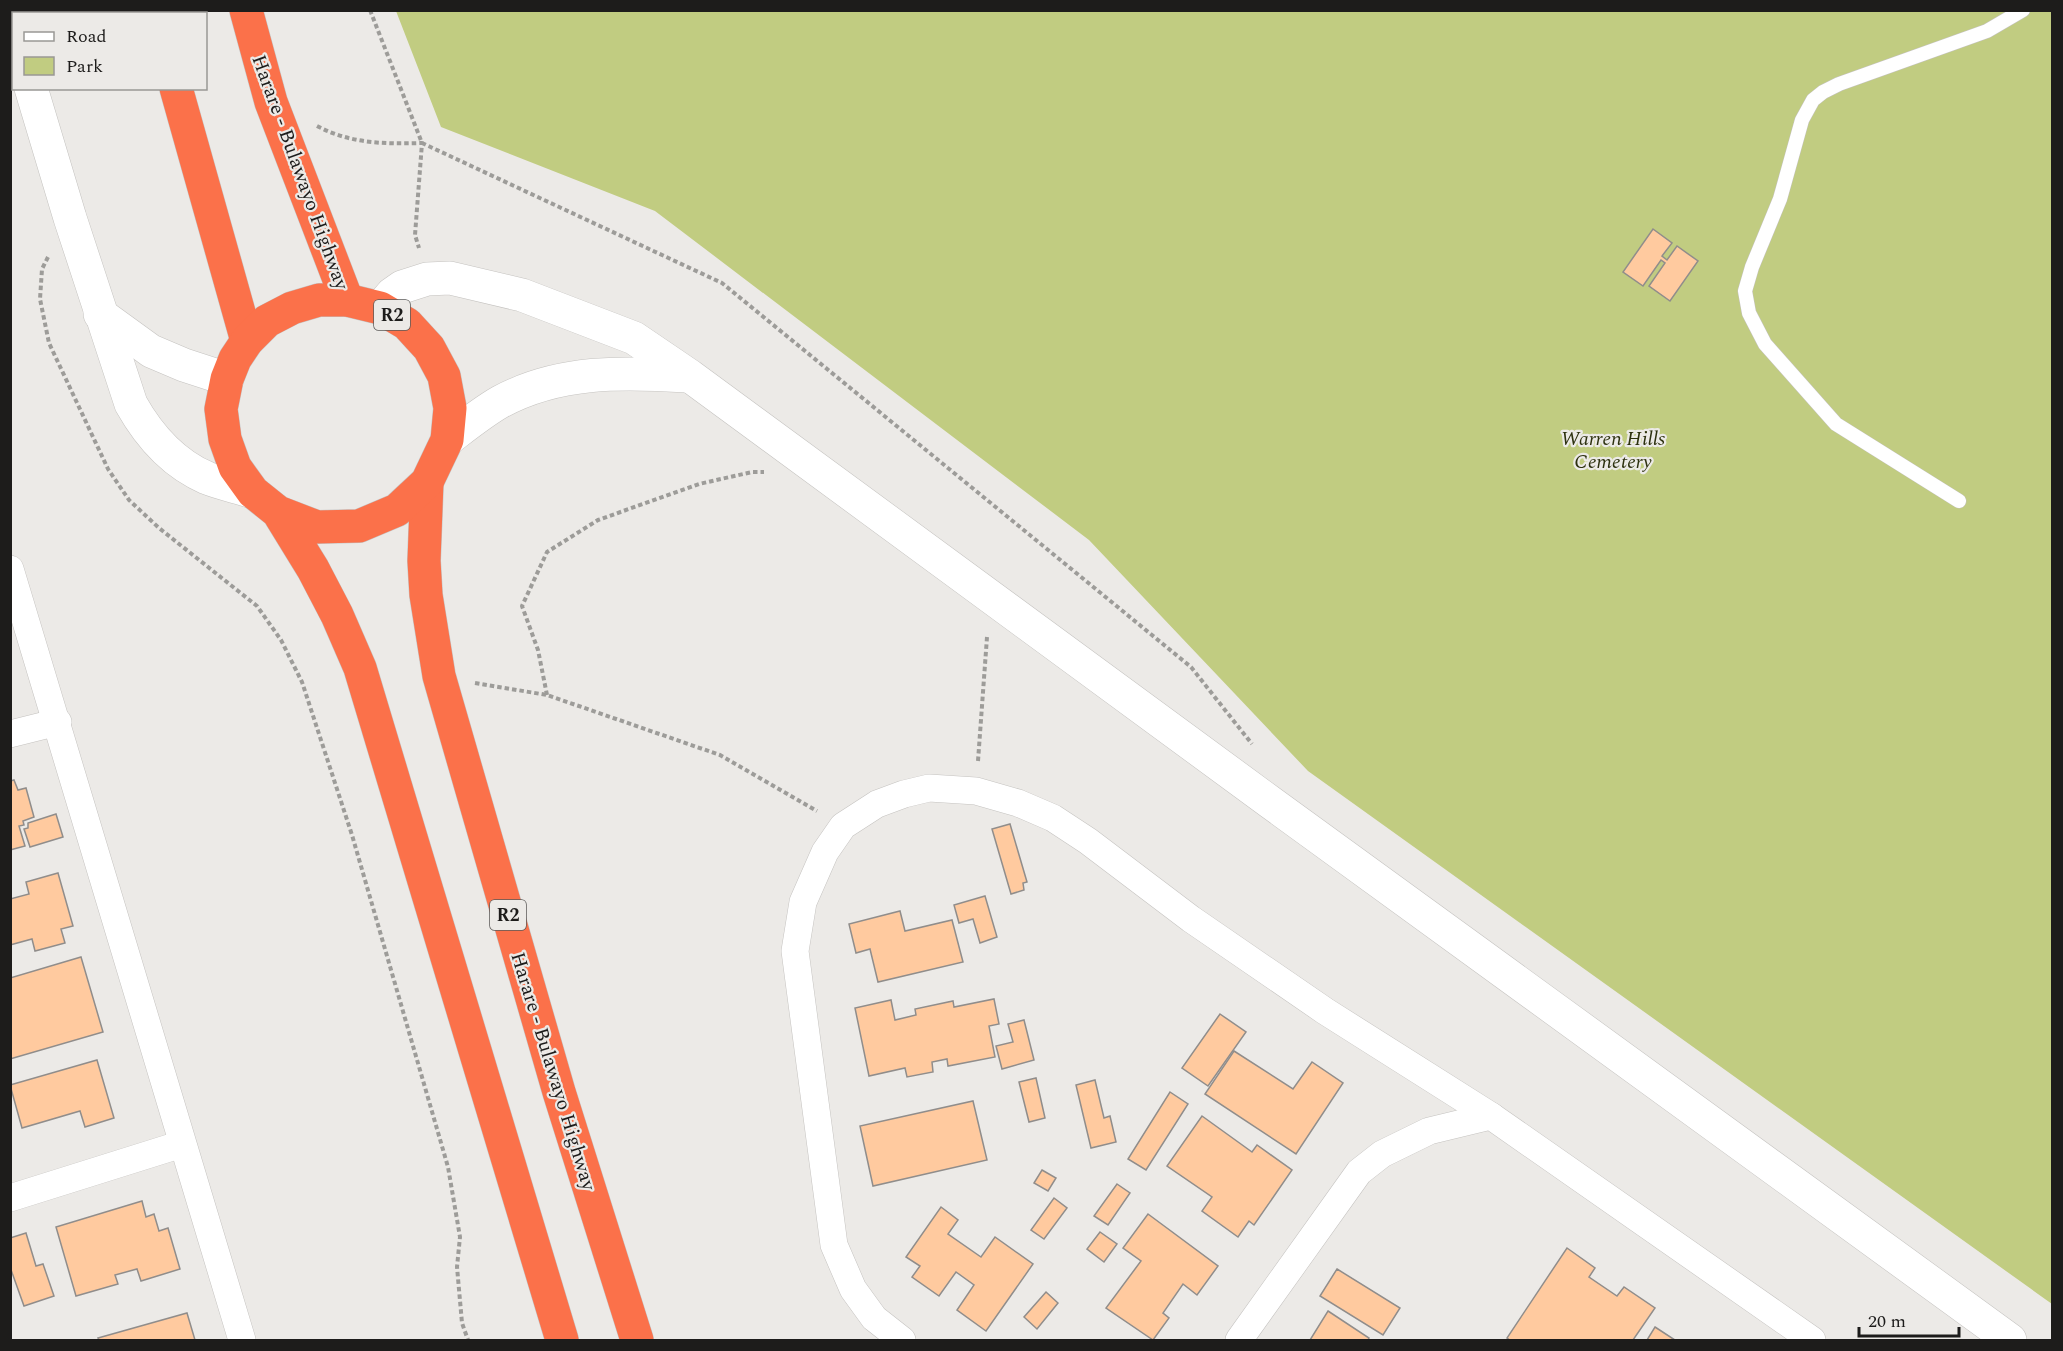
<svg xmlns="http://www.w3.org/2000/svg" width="2063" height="1351" font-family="Spectral,serif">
  <rect width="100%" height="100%" fill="#eceae7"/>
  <path fill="#c1cc81" d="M396,11H2052V1304L1308,771L1089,540L655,211L441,127Z"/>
  <g fill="#ffca9f" stroke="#908d8b" stroke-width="1.5">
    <path d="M1653,229L1672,243L1662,256L1667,260L1677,246L1698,261L1670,301L1649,286L1665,263L1661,260L1643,286L1623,272Z"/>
    <path d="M14,780L18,790L26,788L34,817L23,821L24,825L19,826L25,846L10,850V781Z"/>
    <path d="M56,814L63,837L30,847L24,829L28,828V823Z"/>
    <path d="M1010,824L1027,882L1023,883L1024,890L1011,894L992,829Z"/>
    <path d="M58,873L73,926L61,929L65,943L35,951L32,939L10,945V899L29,894L26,882Z"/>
    <path d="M985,896L997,937L980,943L973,919L959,923L954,905Z"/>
    <path d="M900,911L905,931L952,920L963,962L878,982L870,949L856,953L849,924Z"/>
    <path d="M81,957L103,1032L10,1059V978Z"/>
    <path d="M994,999L999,1024L989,1026L995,1057L948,1066L947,1059L932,1062L933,1072L907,1077L905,1068L869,1076L855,1008L891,1000L895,1020L916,1015L915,1009L953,1001L954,1007Z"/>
    <path d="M1220,1014L1246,1032L1208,1086L1182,1068Z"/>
    <path d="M1024,1020L1034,1060L1002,1069L996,1046L1013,1042L1008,1024Z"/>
    <path d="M1234,1051L1293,1089L1312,1062L1343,1083L1296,1154L1205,1094Z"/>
    <path d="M97,1060L114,1118L85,1127L80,1111L22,1128L10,1085Z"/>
    <path d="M1036,1078L1045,1118L1029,1122L1019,1082Z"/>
    <path d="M1095,1080L1104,1118L1110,1116L1116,1142L1091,1148L1076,1085Z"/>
    <path d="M1170,1092L1188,1104L1146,1170L1128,1159Z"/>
    <path d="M973,1101L987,1160L873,1186L860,1126Z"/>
    <path d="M1202,1116L1252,1152L1257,1145L1292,1170L1254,1225L1249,1221L1238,1237L1202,1211L1212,1197L1167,1166Z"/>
    <path d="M1042,1170L1056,1178L1048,1191L1034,1183Z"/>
    <path d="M1117,1184L1130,1193L1108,1225L1094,1216Z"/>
    <path d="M1054,1198L1067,1208L1044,1239L1031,1230Z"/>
    <path d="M142,1201L146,1217L154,1214L159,1231L168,1228L180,1269L141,1281L137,1269L115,1275L118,1284L76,1296L56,1227Z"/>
    <path d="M941,1207L958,1220L948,1234L981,1257L995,1237L1033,1264L986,1331L957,1310L974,1285L956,1272L939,1296L912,1277L920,1266L906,1257Z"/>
    <path d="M1148,1214L1218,1266L1197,1295L1183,1284L1163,1313L1169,1318L1153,1340L1106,1308L1141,1261L1123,1248Z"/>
    <path d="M1100,1232L1117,1244L1104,1262L1087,1249Z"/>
    <path d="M26,1233L36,1266L43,1264L54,1296L24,1306L10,1267V1238Z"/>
    <path d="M1567,1248L1595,1268L1589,1277L1617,1296L1624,1287L1655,1308L1633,1340H1510L1507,1338Z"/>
    <path d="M1337,1269L1400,1308L1383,1335L1320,1296Z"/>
    <path d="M1046,1292L1058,1303L1037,1329L1024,1317Z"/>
    <path d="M1328,1311L1369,1338L1368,1340H1310Z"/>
    <path d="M187,1313L195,1340H99L98,1338Z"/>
    <path d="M1655,1327L1675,1340H1647Z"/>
  </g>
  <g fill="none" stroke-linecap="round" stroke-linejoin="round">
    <defs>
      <path id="lane" d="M1959,501L1836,424L1765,344L1749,313L1745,291L1752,267L1780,199L1802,120L1813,100L1823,92L1839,84L1987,31L2023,10"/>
      <g id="street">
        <path d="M10,569L242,1340"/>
        <path d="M10,734L58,722"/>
        <path d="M10,1198L182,1144"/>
        <path d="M902,1340L874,1318L853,1289L834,1245L795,951L803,902L825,852L843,826L877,804L904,794L929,788L976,791L1018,803L1053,818L1088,841L1191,919L1325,1011L1491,1116"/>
        <path d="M1239,1340L1359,1172L1382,1154L1429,1131L1491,1116L1812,1340"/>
      </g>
      <g id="secondary">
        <path d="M10,19L14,29"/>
        <path d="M31,88L70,218L131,404C149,436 172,463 207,478C222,484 238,487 253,492"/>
        <path d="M380,308L392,294L402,287L427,279L450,278L522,295L634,338L690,376L1270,802L2010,1340"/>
        <path d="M100,314L151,351L184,365L227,379"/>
        <path d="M447,440C464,427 481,413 500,402C559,370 623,372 688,376"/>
      </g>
      <g id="highway">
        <path d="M154,10L155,14"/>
        <path d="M246,10L271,102L347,300"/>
        <path d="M176,88L247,341"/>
        <path d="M427,482L424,561L426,595L439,676L559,1092L637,1340"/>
        <path d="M278,512L317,527L359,526L397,510L427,482L447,440L450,408L444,376L429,348L407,324L380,308L347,300H319L292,308L267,321L247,341L235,359L227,379L221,409L225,439L235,467L253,492L278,512L313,569L337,615L360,668L562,1340"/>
      </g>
    </defs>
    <use href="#lane" stroke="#c5c3c0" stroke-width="15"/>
    <use href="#street" stroke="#c5c3c0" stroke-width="28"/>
    <use href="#secondary" stroke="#c5c3c0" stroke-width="34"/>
    <use href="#highway" stroke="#c4c4c4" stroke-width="34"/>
    <g stroke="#9d9c99" stroke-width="4" stroke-dasharray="4.5 3" stroke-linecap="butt">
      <path d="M370,10L422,143L722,283L1191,667L1252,744"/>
      <path d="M317,126C351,144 385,144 422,143L415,235L419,248"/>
      <path d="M48,257L42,269L40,299L49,343L108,469L129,500L159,528L257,606L281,640L302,682L352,835L448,1167L460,1237L457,1267L462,1323L468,1340"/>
      <path d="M475,683L547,695L720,755L817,811"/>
      <path d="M547,695L538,650L522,606L547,552L598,520L699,484L752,472H764"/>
      <path d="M978,761L987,637"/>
    </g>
    <use href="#lane" stroke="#fff" stroke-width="14"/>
    <use href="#street" stroke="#fff" stroke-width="27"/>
    <use href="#secondary" stroke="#fff" stroke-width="33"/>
    <use href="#highway" stroke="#fb714a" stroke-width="33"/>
  </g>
  <g text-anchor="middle" stroke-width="4.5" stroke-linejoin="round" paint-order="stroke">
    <g fill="#eceae7" stroke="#5b5a58" stroke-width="1.5">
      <rect x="374" y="300" width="36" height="30" rx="4.5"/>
      <rect x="490" y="900" width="36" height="30" rx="4.5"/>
    </g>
    <g font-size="18" font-weight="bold" fill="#1d1c1b">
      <text x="392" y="321">R2</text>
      <text x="508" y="921">R2</text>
    </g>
    <g font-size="20" fill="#1d1c1b" stroke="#eceae7">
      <text transform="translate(301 172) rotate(70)" y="7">Harare - Bulawayo Highway</text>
      <text transform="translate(554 1071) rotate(73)" y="7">Harare - Bulawayo Highway</text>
    </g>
    <g font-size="20" font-style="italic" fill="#2d310f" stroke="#eceae7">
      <text x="1613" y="445">Warren Hills<tspan x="1613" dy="23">Cemetery</tspan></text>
    </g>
  </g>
  <rect width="2063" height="1351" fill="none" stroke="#1d1c1b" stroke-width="24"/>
  <rect x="12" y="12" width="195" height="78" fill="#eceae7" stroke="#999895" stroke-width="1.5"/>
  <rect x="24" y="32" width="30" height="9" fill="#ffffff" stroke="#999895" stroke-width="1.5"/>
  <text x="66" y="42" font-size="18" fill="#1d1c1b">Road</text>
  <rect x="24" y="57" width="30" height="18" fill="#c1cc81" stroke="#999895" stroke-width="1.5"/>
  <text x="66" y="72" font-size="18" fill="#1d1c1b">Park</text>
  <path d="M1859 1327v9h100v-9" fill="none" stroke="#1d1c1b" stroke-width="3"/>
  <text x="1868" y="1327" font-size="18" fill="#1d1c1b" stroke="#eceae7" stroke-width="4.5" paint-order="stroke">20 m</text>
</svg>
